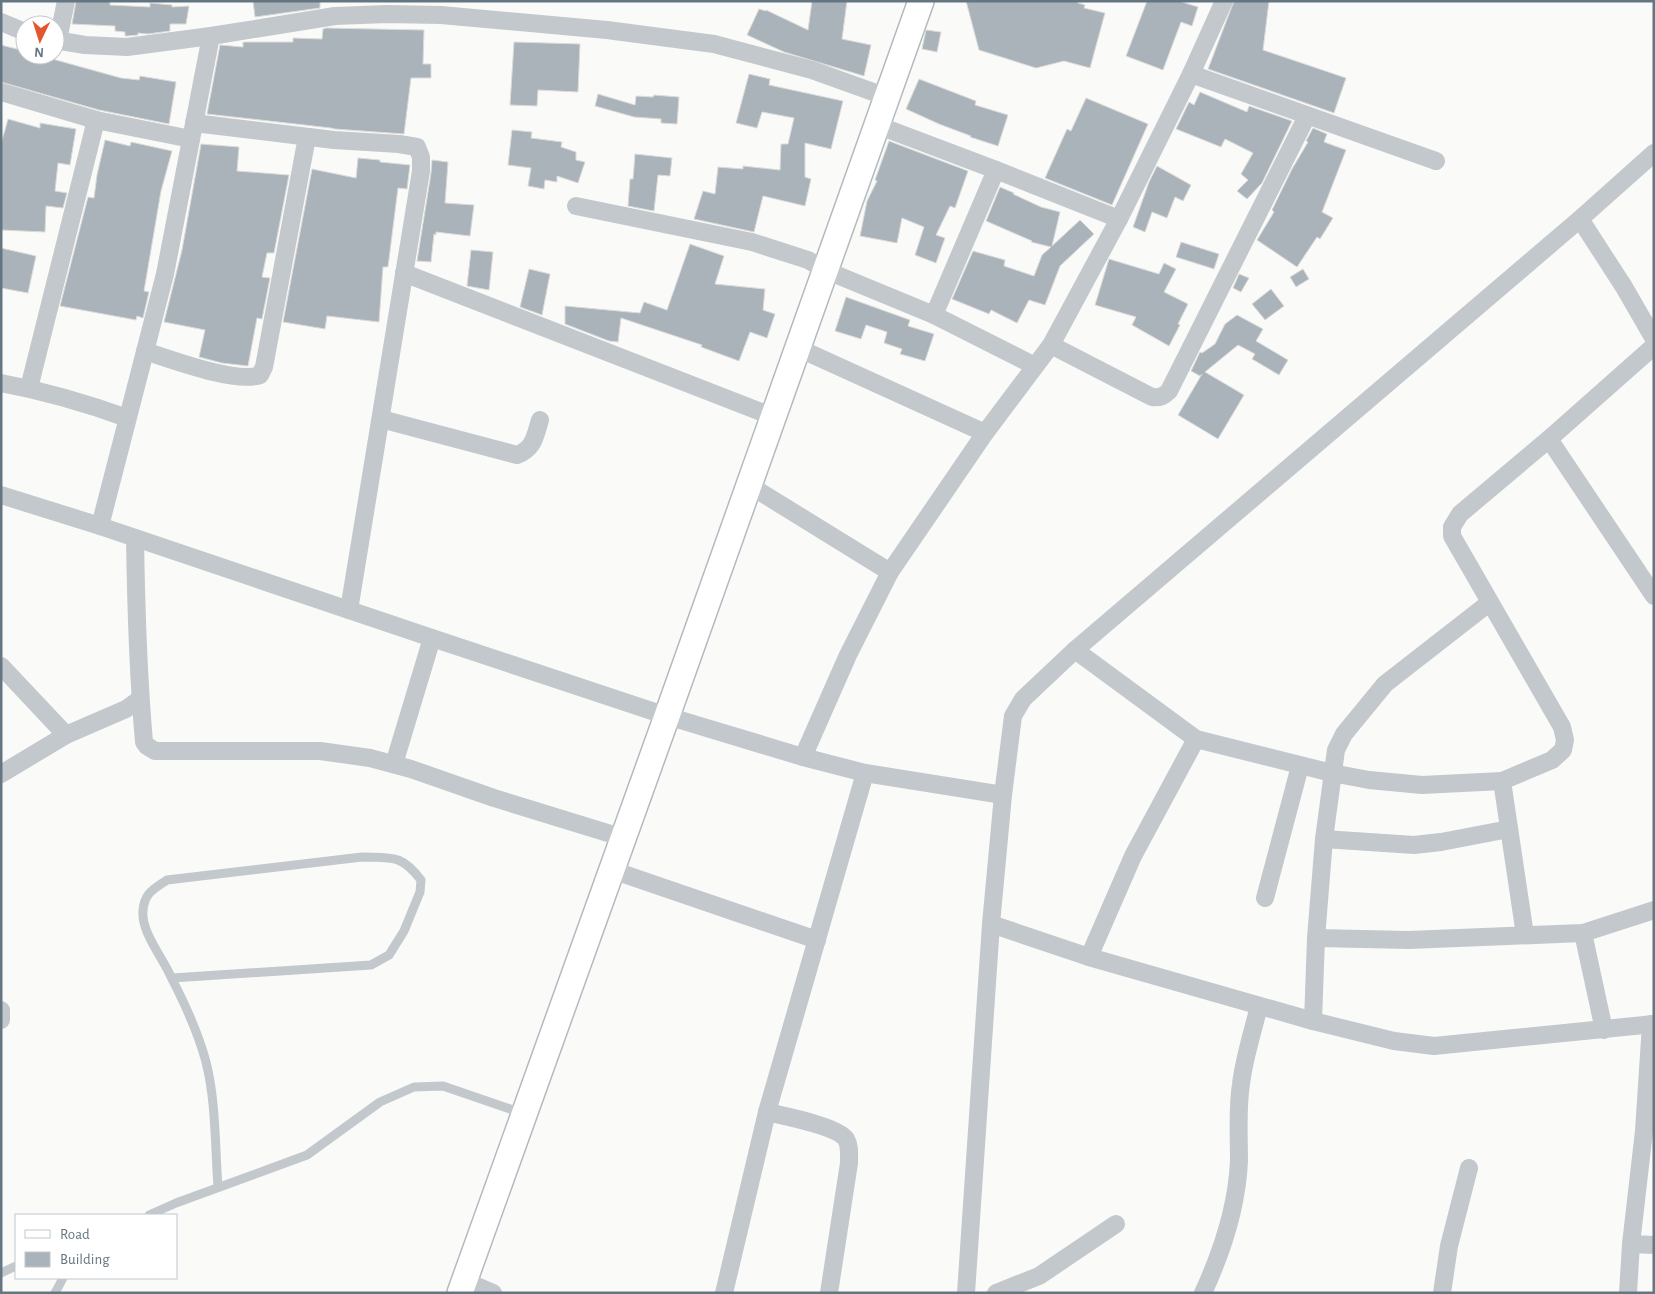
<svg xmlns="http://www.w3.org/2000/svg" width="1655" height="1294" font-family="'Alegreya Sans',sans-serif">
  <rect width="100%" height="100%" fill="#fafaf8"/>
  <g fill="#aab3b9" stroke="#dcdcda">
    <path d="M76,1H110V5L150,7V3L172,5V7L189,6L186,24H170V31L148,34L138,33V35L127,36H125V32L115,31V26L72,24Z"/>
    <path d="M253,1H320V8L255,17Z"/>
    <path d="M812,1H847L842,39L871,45L864,76L784,52L747,35L759,9L766,11V10L808,30Z"/>
    <path d="M966,1H1077L1078,3L1085,5L1084,8L1105,13L1090,68L1064,61L1036,68L979,50Z"/>
    <path d="M1147,1H1179L1198,7L1192,26L1181,22L1163,70L1126,56Z"/>
    <path d="M1234,1H1269L1263,50L1346,78L1334,113L1208,69Z"/>
    <path d="M326,28L424,30L423,64H431V78H411L404,134L335,129L331,128L207,114L220,45L243,47V42H293V38L322,39L323,29Z"/>
    <path d="M926,30L941,32L937,52L922,49Z"/>
    <path d="M514,42L580,44L578,92L538,90L537,106L510,105Z"/>
    <path d="M1,45L25,51V55H38L121,78L139,80L140,76L176,82L169,124L99,110L1,82Z"/>
    <path d="M749,74L770,79L769,85L843,101L831,149L805,143V177L811,179L805,206L763,196L754,232L694,219L703,191L715,194L718,167L743,169V166L780,170L781,144H788L794,118L762,112L757,128L736,123Z"/>
    <path d="M919,79L976,101L975,105L1008,115L998,146L970,137L971,136L939,124L906,109Z"/>
    <path d="M1200,92L1247,112L1249,106L1292,121L1262,183L1247,199L1237,191L1248,180L1241,174L1253,153L1225,139L1221,147L1176,129L1189,102L1194,105Z"/>
    <path d="M598,94L635,105L636,96L653,97L654,95L679,97L677,124L661,123V119L634,117L595,106Z"/>
    <path d="M1086,98L1148,124L1112,205L1045,178L1067,129L1071,131Z"/>
    <path d="M8,119L40,128V123L76,129L70,165L58,163L55,191L67,193L63,208L46,206L45,232L1,230V144Z"/>
    <path d="M1313,128L1327,134L1324,142L1346,150L1322,212L1333,218L1320,239L1317,237L1297,267L1257,240L1274,212L1272,210L1292,169L1308,142L1306,141Z"/>
    <path d="M512,130L532,132L531,138L562,142L561,147L576,152V160L585,162L578,183L557,176V182L545,180L544,189L528,186L531,168L508,165Z"/>
    <path d="M105,140L130,146L131,142L172,151L161,191L144,291L149,292L143,318L137,316L136,320L60,306L88,197L94,198L97,175Z"/>
    <path d="M889,141L968,171L955,208L950,206L936,235L945,238L936,263L915,255L924,227L902,218L897,243L860,236L867,201L877,181L875,180Z"/>
    <path d="M201,144L239,147L237,171L289,175L274,253H267L262,277L270,278L262,319L257,318L248,366L222,363L199,357L205,330L164,322L182,250Z"/>
    <path d="M635,154L672,158L670,176L658,175L654,211L628,206L630,179H633Z"/>
    <path d="M358,158L380,160V162L410,165L407,189L398,188L388,267H383L379,322L327,316L325,329L283,322L312,169L356,178Z"/>
    <path d="M432,160L448,162L445,203L474,205L470,236L436,232V235L434,234L431,262L417,261L431,173Z"/>
    <path d="M1157,166L1191,185L1183,201L1175,197L1167,218L1152,212L1145,232L1133,227L1149,182Z"/>
    <path d="M1000,187L1014,193L1013,194L1041,207L1060,212L1052,246L1080,220L1094,234L1060,266L1045,305L1029,300L1017,323L991,310L989,314L952,299L973,251L1005,260L1004,266L1034,276L1042,255L1051,247L1031,242L1032,241L986,221Z"/>
    <path d="M1181,242L1219,254L1214,269L1176,257Z"/>
    <path d="M690,244L724,256L715,284L765,289L763,310L775,314L767,338L750,332L739,361L701,347L702,345L621,318L618,342L609,341L565,324V306L640,313L644,302L667,310Z"/>
    <path d="M1,248L36,256L28,293L1,288Z"/>
    <path d="M471,250L493,252L489,290L467,286Z"/>
    <path d="M1109,259L1159,274L1164,263L1176,269L1164,292L1188,304L1178,324L1180,325L1169,346L1132,325L1136,317L1095,305Z"/>
    <path d="M529,269L550,274L542,315L520,307Z"/>
    <path d="M1303,269L1309,279L1296,287L1290,277Z"/>
    <path d="M1239,274L1249,278L1241,292L1233,288Z"/>
    <path d="M1271,289L1284,306L1265,320L1252,304Z"/>
    <path d="M846,297L910,320L908,326L934,334L925,361L900,354L902,349L884,343L887,332L866,325L861,339L835,331Z"/>
    <path d="M1237,315L1263,329L1256,341L1288,360L1279,375L1252,359L1255,354L1238,345L1205,372L1244,395L1218,439L1178,415L1202,374L1200,376L1191,371L1200,352L1202,353L1215,344L1225,324Z"/>
  </g>
  <g fill="none" stroke-linecap="round" stroke-linejoin="round">
    <defs>
      <path id="secondary" d="M460,1293L667,716L921,1"/>
    </defs>
    <use href="#secondary" stroke="#b3babf" stroke-width="28"/>
    <g stroke="#c3c8cc" stroke-width="9">
      <path d="M172,978L371,965L389,955L404,931L420,892L421,880C401,854 392,858 362,857L167,880C154,889 144,893 143,911C141,932 163,958 171,977C185,1004 198,1032 206,1062C216,1101 215,1147 218,1187"/>
      <path d="M149,1215L176,1203L307,1155L380,1102L414,1087L443,1086L522,1113"/>
      <path d="M1,1273L16,1266"/>
      <path d="M55,1293L63,1278"/>
    </g>
    <g stroke="#c3c8cc" stroke-width="18">
      <path d="M1,22L25,32"/>
      <path d="M55,40L85,45L127,47L211,36L335,16L387,14L441,15L607,30L714,44L812,70L887,97"/>
      <path d="M58,40L66,1"/>
      <path d="M1191,74L1436,161"/>
      <path d="M1,92L96,120L191,139"/>
      <path d="M194,123L334,140L399,144L417,147L421,157V171L349,610"/>
      <path d="M877,125L996,170L1119,219"/>
      <path d="M576,206L752,242L808,260L825,270L934,315L1035,366"/>
      <path d="M1580,219L1624,287L1654,339"/>
      <path d="M404,273L774,417"/>
      <path d="M934,315L996,170"/>
      <path d="M1051,345L1152,397C1160,398 1164,396 1169,391L1307,116"/>
      <path d="M798,348L985,433"/>
      <path d="M145,351C170,359 237,384 260,375L264,367L307,137"/>
      <path d="M1,383C44,391 86,403 127,418"/>
      <path d="M29,388L96,120"/>
      <path d="M381,419L517,455C534,449 535,436 540,420"/>
      <path d="M1549,439L1654,596"/>
      <path d="M749,485L890,572"/>
      <path d="M1,495L100,526L432,638L667,716L803,757L865,773L1003,795"/>
      <path d="M100,526L165,274L211,36"/>
      <path d="M135,538C136,606 138,674 144,742L147,746L155,751H320L370,758L411,769L494,798L624,838"/>
      <path d="M1075,650L1196,739L1332,773L1369,780L1422,785L1502,781L1552,760L1563,750L1565,740L1562,727L1452,536V527L1460,514L1549,439L1654,346"/>
      <path d="M1,666L66,735"/>
      <path d="M803,757L848,655L890,572L985,433L1051,345L1119,219L1191,74L1224,1"/>
      <path d="M394,764L432,638"/>
      <path d="M1,774L66,735L126,709L140,699"/>
      <path d="M1502,781L1525,935"/>
      <path d="M1324,839L1414,845L1441,842L1509,829"/>
      <path d="M612,870L817,940"/>
      <path d="M1265,898L1300,766"/>
      <path d="M991,924L1089,957L1313,1021L1394,1041L1434,1046L1654,1024"/>
      <path d="M1583,933L1604,1030"/>
      <path d="M1316,938L1409,940L1583,933L1654,910"/>
      <path d="M1089,957L1133,856L1196,739"/>
      <path d="M1,1010V1020"/>
      <path d="M1313,1021L1316,938L1324,839L1336,750L1344,734L1385,684L1489,603"/>
      <path d="M767,1112C784,1116 837,1126 846,1139C850,1146 849,1155 849,1163L829,1293"/>
      <path d="M1631,1244L1654,1245"/>
      <path d="M465,1281L493,1293"/>
      <path d="M724,1293L767,1112L865,773"/>
      <path d="M966,1293L991,924L1003,795L1013,716L1023,699L1075,650L1580,219L1654,153"/>
      <path d="M996,1293L1039,1276L1116,1224"/>
      <path d="M1203,1293C1222,1252 1237,1206 1239,1161C1239,1135 1237,1110 1241,1084C1244,1058 1253,1031 1259,1006"/>
      <path d="M1442,1293L1449,1246L1469,1168"/>
      <path d="M1628,1293L1631,1244L1644,1131L1651,1024"/>
    </g>
    <use href="#secondary" stroke="#fff" stroke-width="25"/>
  </g>
  <rect width="1655" height="1294" fill="none" stroke="#657683" stroke-width="5"/>
  <rect x="15" y="1214" width="162" height="65" fill="#ffffff" stroke="#c1c8cd"/>
  <rect x="25" y="1230" width="25" height="8" fill="#ffffff" stroke="#c1c8cd"/>
  <text x="60" y="1239" font-size="15" fill="#657683">Road</text>
  <rect x="25" y="1252" width="25" height="15" fill="#aab3b9" stroke="#c1c8cd"/>
  <text x="60" y="1264" font-size="15" fill="#657683">Building</text>
  <g transform="translate(40 40) rotate(184)"><circle r="24" fill="#ffffff" stroke="#c1c8cd"/>
  <path d="M0-4L9 19L0 12L-9 19Z" fill="#e4572e"/>
  <text y="-8" font-size="14" font-weight="bold" text-anchor="middle" fill="#657683">N</text>
  </g>
</svg>
